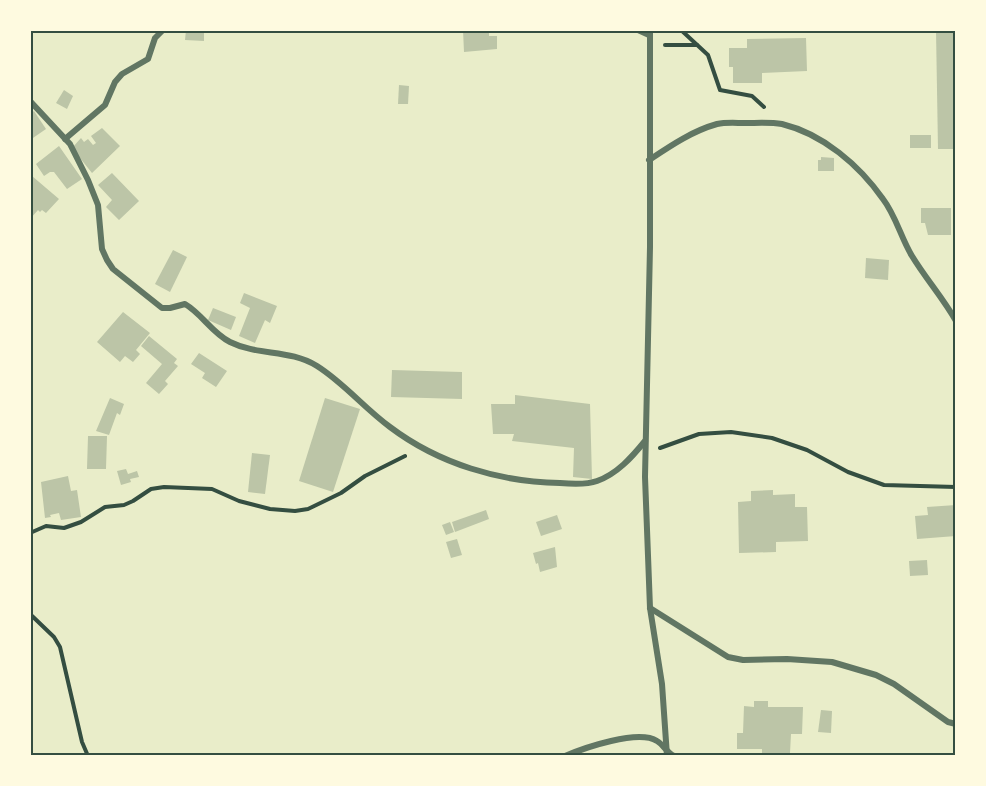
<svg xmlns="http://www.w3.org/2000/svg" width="986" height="786" font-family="'Asap Condensed',sans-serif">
  <rect width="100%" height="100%" fill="#e9edc9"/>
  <g fill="#bcc5a7">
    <path d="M186,30H204V41L185,40Z"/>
    <path d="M463,30H489V36H497V49L464,52Z"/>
    <path d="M936,30H956V149H938Z"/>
    <path d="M806,38L807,71L762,73V83H733V67H729V48H747V39Z"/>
    <path d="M399,85L409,86L408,104H398Z"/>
    <path d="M64,90L73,96L67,109L56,103Z"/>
    <path d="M34,111L46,129L30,140V114Z"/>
    <path d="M102,128L120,146L92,173L72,148L81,138L84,142L88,139L93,145L96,143L91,136Z"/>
    <rect x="910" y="135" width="21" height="13"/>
    <path d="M59,146L82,179L67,189L54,172H50L44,176L36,164Z"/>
    <path d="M821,157L834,158V171H818V160H821Z"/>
    <path d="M112,173L139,201L119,220L106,207L112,200L98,185Z"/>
    <path d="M32,176L59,199L46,213L42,210L40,212L38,210L30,219V179Z"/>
    <path d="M921,208H951V235H928L925,223H921Z"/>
    <path d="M173,250L187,257L170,292L155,284Z"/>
    <path d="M866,258L889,260L888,280L865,278Z"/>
    <path d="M244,293L277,306L270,323L265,320L255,343L239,336L250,308L240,303Z"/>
    <path d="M213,308L236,317L231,330L208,320Z"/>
    <path d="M123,312L150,333L136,350L140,354L133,362L125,356L120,362L97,342Z"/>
    <path d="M149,336L177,359L174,363L178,366L165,381L168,384L159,394L146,383L162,364L141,346Z"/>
    <path d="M199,353L227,371L216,387L202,378L205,373L191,364Z"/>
    <path d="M392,370L462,372V399L391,397Z"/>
    <path d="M515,395L590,404L592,479L573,477L574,448L512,441L514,434H493L491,404H515Z"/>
    <path d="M110,398L124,404L120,415L117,413L109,435L96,431Z"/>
    <path d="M325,398L360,409L333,492L299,481Z"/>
    <path d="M88,436H107L106,469H87Z"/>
    <path d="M252,453L270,455L265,494L248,492Z"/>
    <path d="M126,469L128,474L137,471L139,477L130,479L131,482L121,485L117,471Z"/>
    <path d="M68,476L71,491L77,490L81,517L61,520L59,513L50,515L51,517L45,518L41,482Z"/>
    <path d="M773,490V495L795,494V507H807L808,541L776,542V552L739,553L738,502L751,501V491Z"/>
    <path d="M956,505V536L917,539L915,516L928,515L927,507Z"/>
    <path d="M486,510L489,519L455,532L452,522Z"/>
    <path d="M557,515L562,529L541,536L536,522Z"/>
    <path d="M450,522L454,532L446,535L442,525Z"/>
    <path d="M457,539L462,555L451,558L446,542Z"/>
    <path d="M555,547L557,567L540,572L538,563L536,564L533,553Z"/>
    <path d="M927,560L928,575L910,576L909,561Z"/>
    <path d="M754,701H768V707H803L802,734H791L790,753H778L777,756H762V749H737V733H743L744,706L754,707Z"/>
    <path d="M821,710L832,711L831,733L818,732Z"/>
  </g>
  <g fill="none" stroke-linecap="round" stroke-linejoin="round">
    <g stroke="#344e41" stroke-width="4">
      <path d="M681,30L708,55L720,90L752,96L764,107"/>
      <path d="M665,45H697"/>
      <path d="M660,448L699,434L731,432L772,438L807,450L848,472L884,485L956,487"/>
      <path d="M30,533L46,526L64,528L81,522L105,507L124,505L133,501L151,489L164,487L212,489L239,501L270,509L295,511L308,509L341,493L365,476L405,456"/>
      <path d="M30,614L54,637L60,647L82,742L88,756"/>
    </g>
    <g stroke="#617663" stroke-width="6">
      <path d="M638,30L649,35"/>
      <path d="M650,30V247L645,477L650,608L662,684L667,756"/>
      <path d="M30,101L70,144L88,180L98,205L102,249L107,260L113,269L162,308H170L185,304C202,314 212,333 230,342C258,356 290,349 317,366C344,383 364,408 390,427C439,464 500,482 560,483C572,484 586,485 597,481C617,474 632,457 645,441"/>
      <path d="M65,139L105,105L115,82L122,74L148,59L155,38L163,30"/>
      <path d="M649,160C670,146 692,131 717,124C726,122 736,123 745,123C757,123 770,122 782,124C823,134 859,165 883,199C896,216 901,238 912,256C926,279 943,298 956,321"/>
      <path d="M650,608L728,657L743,660L787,659L832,662L876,675L894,684L948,722L956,724"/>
      <path d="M565,756C584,748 638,729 657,741C664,745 666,752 674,756"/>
    </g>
  </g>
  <rect width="986" height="786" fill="none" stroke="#fefae0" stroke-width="63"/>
  <rect x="32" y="32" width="922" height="722" fill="none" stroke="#344e41" stroke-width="2"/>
</svg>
